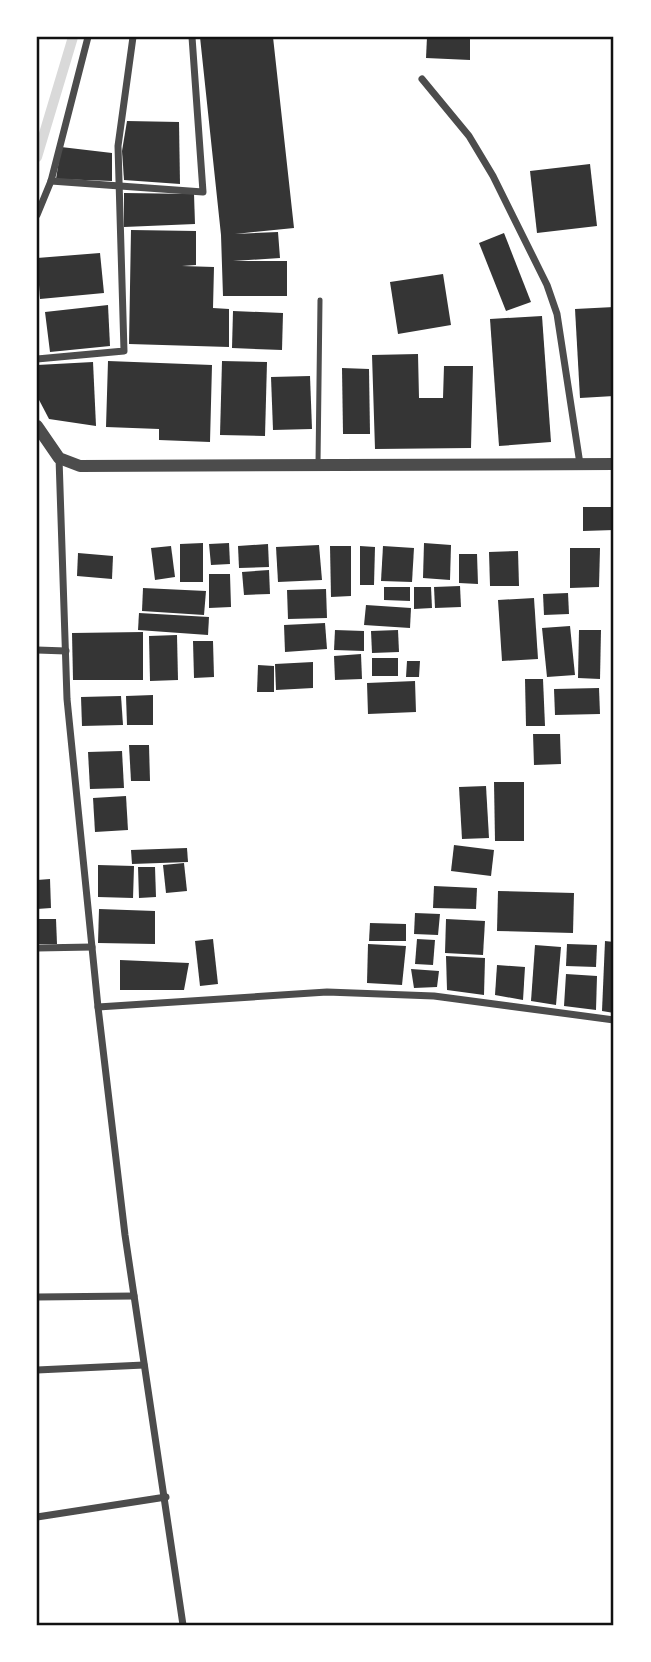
<svg xmlns="http://www.w3.org/2000/svg" width="651" height="1662" font-family="'IBM Plex Sans',sans-serif">
  <rect width="100%" height="100%" fill="#fff"/>
  <g fill="none" stroke-linecap="round" stroke-linejoin="round">
    <path stroke="#d9d9d9" stroke-width="10" d="M37,157L73,37"/>
  </g>
  <g fill="#353535">
    <path d="M200,37H273L294,228L235,234L278,232L280,258L233,261H287V296H223L221,235Z"/>
    <path d="M427,37H470V60L426,58Z"/>
    <path d="M127,121L179,122L180,184L124,180L122,151Z"/>
    <path d="M61,147L112,153V181L56,179Z"/>
    <path d="M590,164L597,226L537,233L530,171Z"/>
    <path d="M124,193L194,194L195,224L124,227Z"/>
    <path d="M131,230L196,231V265L182,266L214,267L213,308L229,309V347L129,344Z"/>
    <path d="M504,233L531,302L506,311L479,243Z"/>
    <path d="M100,253L104,293L40,299L37,258Z"/>
    <path d="M443,274L451,325L398,334L390,282Z"/>
    <path d="M108,305L110,346L50,352L45,312Z"/>
    <path d="M614,307V396L580,398L575,309Z"/>
    <path d="M233,311L283,313L282,350L232,348Z"/>
    <path d="M542,316L551,442L499,446L490,319Z"/>
    <path d="M418,354L419,398H443L444,366H473L471,448L375,449L372,355Z"/>
    <path d="M108,361L212,365L210,442L159,440V429L106,427Z"/>
    <path d="M222,361L267,362L265,436L220,435Z"/>
    <path d="M93,362L96,426L49,419L37,396V365Z"/>
    <path d="M342,368L369,369L370,434H343Z"/>
    <path d="M310,376L312,429L273,430L271,377Z"/>
    <path d="M583,507H614V530L583,531Z"/>
    <path d="M203,543V582H180V544Z"/>
    <path d="M229,543L230,564L211,565L209,544Z"/>
    <path d="M424,543L451,545L450,580L423,578Z"/>
    <path d="M268,544L269,567L239,568L238,546Z"/>
    <path d="M319,545L322,580L278,582L276,547Z"/>
    <path d="M171,546L175,577L155,580L151,548Z"/>
    <path d="M330,546H351V596L331,597Z"/>
    <path d="M360,546L375,547L374,585H360Z"/>
    <path d="M383,546L414,548L412,582L381,581Z"/>
    <path d="M570,548H600L599,587L570,588Z"/>
    <path d="M518,551L519,586H490L489,552Z"/>
    <path d="M78,553L113,556L112,579L77,576Z"/>
    <path d="M459,554H477L478,584L459,583Z"/>
    <path d="M269,570L270,594L244,595L242,572Z"/>
    <path d="M209,574H230L231,607L209,608Z"/>
    <path d="M460,586L461,607L435,608L434,587Z"/>
    <path d="M384,587H410V601L384,600Z"/>
    <path d="M414,587H431L432,608L414,609Z"/>
    <path d="M143,588L206,591L204,615L142,611Z"/>
    <path d="M326,589L327,618L288,619L287,590Z"/>
    <path d="M568,593L569,614L544,615L543,594Z"/>
    <path d="M534,598L538,659L502,661L498,600Z"/>
    <path d="M366,605L411,608L410,628L364,625Z"/>
    <path d="M139,613L209,617L208,635L138,630Z"/>
    <path d="M325,623L327,649L285,652L284,625Z"/>
    <path d="M570,626L575,675L547,677L542,628Z"/>
    <path d="M335,630L364,631V651L334,650Z"/>
    <path d="M398,630L399,652L372,653L371,631Z"/>
    <path d="M579,630H601L600,679L578,678Z"/>
    <path d="M143,632V680H73L72,633Z"/>
    <path d="M177,635L178,680L150,681L149,636Z"/>
    <path d="M193,641H213L214,677L194,678Z"/>
    <path d="M361,654L362,679L335,680L334,656Z"/>
    <rect x="372" y="658" width="26" height="18"/>
    <path d="M407,661H420L419,677H406Z"/>
    <path d="M313,662V688L276,690L275,664Z"/>
    <path d="M258,665L274,666V692H257Z"/>
    <path d="M525,679H543L545,726H526Z"/>
    <path d="M415,681L416,712L368,714L367,683Z"/>
    <path d="M599,688L600,714L555,715L554,689Z"/>
    <path d="M153,695V725H127L126,696Z"/>
    <path d="M121,696L123,725L82,726L81,697Z"/>
    <path d="M533,734H560L561,764L534,765Z"/>
    <path d="M129,745H149L150,781H131Z"/>
    <path d="M122,751L124,788L90,789L88,752Z"/>
    <path d="M494,782H524V841H495Z"/>
    <path d="M486,786L489,838L462,839L459,787Z"/>
    <path d="M126,796L128,830L95,832L93,798Z"/>
    <path d="M454,845L494,850L491,876L451,871Z"/>
    <path d="M187,848L188,862L132,864L131,850Z"/>
    <path d="M184,863L187,891L166,893L163,865Z"/>
    <path d="M98,865L134,866L133,898L98,897Z"/>
    <path d="M138,867H155L156,897L139,898Z"/>
    <path d="M50,879L51,908L37,909V880Z"/>
    <path d="M434,886L477,888L476,909L433,908Z"/>
    <path d="M498,891L574,893L573,933L497,931Z"/>
    <path d="M99,909L155,911V944L98,943Z"/>
    <path d="M415,913L440,914L438,935L414,934Z"/>
    <path d="M37,919H56L57,944H37Z"/>
    <path d="M446,919L485,921L483,955L445,953Z"/>
    <path d="M370,923L406,924V941H369Z"/>
    <path d="M213,939L218,984L200,986L195,941Z"/>
    <path d="M417,939L435,940L433,965L415,964Z"/>
    <path d="M605,941L614,942V1013L602,1011Z"/>
    <path d="M368,944L406,946L402,985L367,983Z"/>
    <path d="M567,944L597,945L596,967L566,966Z"/>
    <path d="M535,945L561,947L556,1005L531,1001Z"/>
    <path d="M446,956L485,958L484,995L447,990Z"/>
    <path d="M120,960L189,963L184,990H120Z"/>
    <path d="M497,965L525,967L523,1000L495,995Z"/>
    <path d="M411,969L439,971L437,987L414,988Z"/>
    <path d="M566,974L597,976L596,1010L564,1006Z"/>
  </g>
  <g fill="none" stroke-linecap="round" stroke-linejoin="round">
    <path stroke="#4c4c4c" stroke-width="5" d="M318,464L320,300"/>
    <g stroke="#4c4c4c" stroke-width="7">
      <path d="M422,79L469,136L493,176L547,285L557,314L580,464"/>
      <path d="M51,181L203,192L192,37"/>
      <path d="M37,215L51,181L88,37"/>
      <path d="M37,359L124,351L118,146L133,37"/>
      <path d="M59,458L67,699L98,1007L125,1235L183,1625"/>
      <path d="M37,650L66,651"/>
      <path d="M37,948L92,947"/>
      <path d="M98,1007L327,992L434,996L614,1020"/>
      <path d="M37,1297L134,1296"/>
      <path d="M37,1370L144,1365"/>
      <path d="M37,1517L166,1497"/>
    </g>
    <path stroke="#4c4c4c" stroke-width="12" d="M37,426L59,458L80,466L614,464"/>
  </g>
  <rect width="651" height="1662" fill="none" stroke="#ffffff" stroke-width="77"/>
  <rect x="38" y="38" width="574" height="1586" fill="none" stroke="#111" stroke-width="2.5"/>
</svg>
